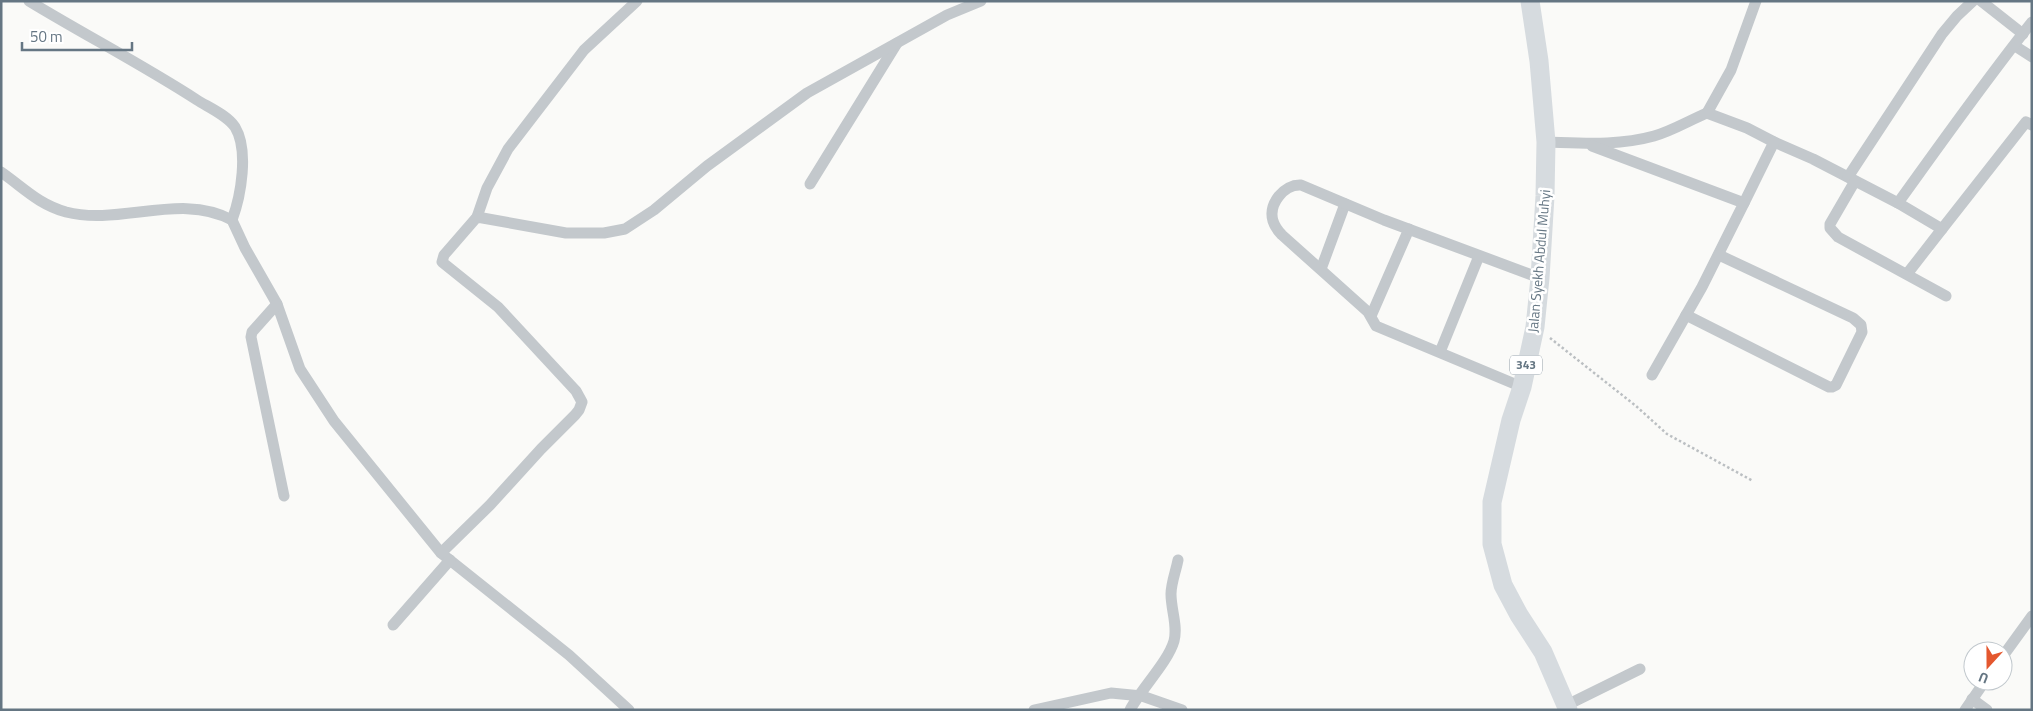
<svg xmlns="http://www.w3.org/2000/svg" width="2033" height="711" font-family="'Titillium Web',sans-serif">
  <rect width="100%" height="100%" fill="#fafaf8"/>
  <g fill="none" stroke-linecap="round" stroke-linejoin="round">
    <path stroke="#bbbfc2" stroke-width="2.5" stroke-dasharray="2.5 2.5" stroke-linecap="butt" d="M1550,338L1636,406L1667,434L1753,481"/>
    <g stroke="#c3c8cc" stroke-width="11">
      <path d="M29,1C85,35 143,65 197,100C208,107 227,115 235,127C249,150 241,196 232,220L245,248L277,304L300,369L334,421L441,553L569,655L629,710"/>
      <path d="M1981,1L2023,34"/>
      <path d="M2015,46L2032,57"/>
      <path d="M1707,113L1731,70L1756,1"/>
      <path d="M1546,142C1582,143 1618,146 1654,136C1672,131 1690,120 1707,113L1747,128L1774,142L1813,159L1898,203L1942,229L2026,122L2032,125"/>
      <path d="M1592,146L1744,203L1702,287L1652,375"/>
      <path d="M1,172C24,188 38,204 66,212C120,226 181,192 232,220"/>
      <path d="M1848,177L1942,34L1957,16L1973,1"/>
      <path d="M1855,181L1830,224V228L1838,237L1946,296"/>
      <path d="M810,184L897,43"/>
      <path d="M1744,203L1774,142"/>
      <path d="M1898,203C1942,142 1985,81 2032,22"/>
      <path d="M477,217L487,188L508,149L584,50L637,1"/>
      <path d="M1321,269L1345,204"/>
      <path d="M1907,274L1942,229"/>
      <path d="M277,304L252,332L251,337L284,496"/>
      <path d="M1686,315L1829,387H1832L1836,385L1862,332L1861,325L1853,318L1719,255"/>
      <path d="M1371,316L1409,229"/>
      <path d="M1440,352L1479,256"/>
      <path d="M1522,387L1376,326L1368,312L1282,235C1278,231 1275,227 1273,221C1268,204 1284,184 1301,185L1384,220L1540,278"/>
      <path d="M441,553L490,505L541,449L575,415L579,410L582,402L576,391L498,307L442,262L444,255L477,217L566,233H604L625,229L654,210L707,166L807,93L947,15L981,1"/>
      <path d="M393,625L450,560"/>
      <path d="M2003,656L2032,616"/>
      <path d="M1972,699L1987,710"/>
      <path d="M1567,705L1640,669"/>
      <path d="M1034,710L1111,693L1142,696L1182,710"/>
      <path d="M1130,710C1141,689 1168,662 1174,641C1178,626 1171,610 1171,594C1171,583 1176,571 1178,560"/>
      <path d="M1965,710L1985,681"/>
    </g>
    <path stroke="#d6dbdf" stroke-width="19" d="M1530,1L1539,61L1546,142L1545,196L1540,278L1535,327L1522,387L1511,420L1492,502V544L1503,585L1519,615L1543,652L1568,710"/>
  </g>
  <g text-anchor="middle" stroke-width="5" stroke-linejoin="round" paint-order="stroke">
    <rect fill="#fff" stroke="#939fa8" stroke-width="1" x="1510" y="355.5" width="32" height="19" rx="4"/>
    <g font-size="12" font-weight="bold" fill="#657683">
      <text x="1526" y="369">343</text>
    </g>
    <g font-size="14" fill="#657683" stroke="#fff">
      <text transform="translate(1539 261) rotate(-85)" y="5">Jalan Syekh Abdul Muhyi</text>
    </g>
  </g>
  <rect width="2033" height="711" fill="none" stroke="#657683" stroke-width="5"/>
  <g transform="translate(1988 666) rotate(201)"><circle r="24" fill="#ffffff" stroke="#c1c8cd"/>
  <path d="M0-4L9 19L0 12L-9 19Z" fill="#e4572e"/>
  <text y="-8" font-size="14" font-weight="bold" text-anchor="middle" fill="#657683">U</text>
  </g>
  <path d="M22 42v8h110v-8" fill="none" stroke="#657683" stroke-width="2.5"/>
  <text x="30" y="42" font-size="15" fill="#657683" stroke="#ffffff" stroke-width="4" paint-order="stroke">50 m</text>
</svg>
